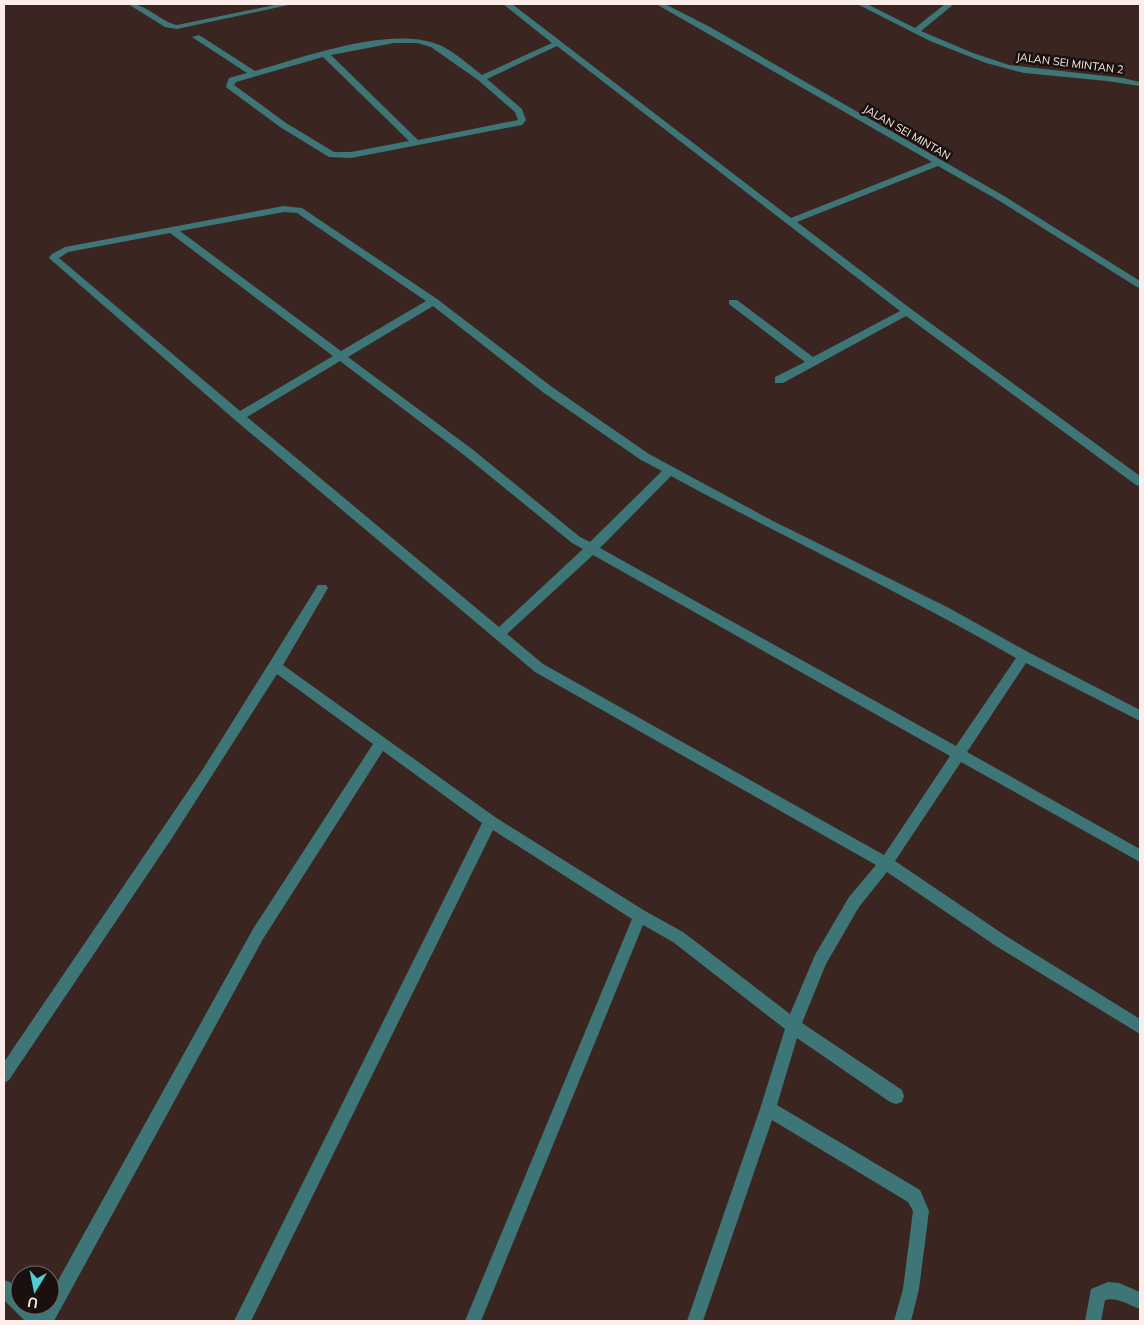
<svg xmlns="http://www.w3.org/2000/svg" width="1144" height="1325" font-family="Mulish,sans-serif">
  <rect width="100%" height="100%" fill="#3a2521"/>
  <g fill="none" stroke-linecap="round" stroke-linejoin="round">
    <g fill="#3e7678" fill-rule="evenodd">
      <path d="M128,4C146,3 159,21 177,25L279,4H293L177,29L165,27Z"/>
      <path d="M503,4H512L791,218L932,162L656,4H665L710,27L1004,196L1140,281V288L1137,287L998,200L938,166L797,222L911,309L1140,476V486L1136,485L906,316L783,383H775V377L805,362L729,304V300H737L813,357L900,311L557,46L487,79L522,109L526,120L522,125L351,158L329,157L280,127L227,88L226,86L229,78L247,73L192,37L199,35L255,71C303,57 387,27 434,43C449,47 469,65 482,75L552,43ZM394,43H417L431,47L478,80L515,112L518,120L418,140L331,55ZM323,57L409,141L351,152H334L286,123L234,85L236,82Z"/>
      <path d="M857,4H867L915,28L945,4H954L921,31L973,53L1009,65L1123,78L1140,82V86L1107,81L1024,73L986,63L930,41Z"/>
      <path d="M284,206L302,208L437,299L552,387L649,454L773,521L949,608L1028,652L1140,710V721L1026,663L967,752L1140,849V862L961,762L895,861L1006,936L1140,1019V1034L996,946L887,872L859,907L826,964L802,1023L902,1090L904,1096L902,1102L896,1104L890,1102L797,1038L777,1105L920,1190L929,1211L919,1289L911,1321H894L903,1289L913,1211L908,1202L772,1120L703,1321H687L760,1109L785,1029L673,942L643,925L481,1321H465L632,919L493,830L251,1321H234L482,823L383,751L263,939L54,1321H25L4,1300V1280L10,1282L20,1292V1305H33L40,1312L44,1305H50V1295L253,929L373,744L277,674L172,838L9,1080L4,1083V1062L203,769L318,585H326L328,588L283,665L495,817L645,911L683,932L790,1014L815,955L849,897L876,865L535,672L235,420L49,258L52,254L65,247ZM284,212L297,213L426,301L341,351L180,231ZM170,233L333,356L240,411L59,258L68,252ZM433,306L544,393L641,460L662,471L590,542L580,537L472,449L348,357ZM340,361L464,455L572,543L583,549L499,627L247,417ZM671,476C785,538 903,593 1016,658L956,746L600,548ZM593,555L950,756L884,855L543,664L507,634Z"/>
      <path d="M1108,1282L1119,1283L1140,1292V1309C1128,1305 1118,1297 1105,1300L1101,1321H1085L1091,1289Z"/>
    </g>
  </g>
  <g text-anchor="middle" stroke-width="5" stroke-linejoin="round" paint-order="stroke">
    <g font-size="11" fill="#fcedea" stroke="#1a110f">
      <text transform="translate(1070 63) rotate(7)" y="4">JALAN SEI MINTAN 2</text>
      <text transform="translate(907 132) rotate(30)" y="4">JALAN SEI MINTAN</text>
    </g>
  </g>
  <rect width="1144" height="1325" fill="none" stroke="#fcedea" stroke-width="10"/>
  <g transform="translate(35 1290) rotate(190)"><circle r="24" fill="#1a110f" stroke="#746967"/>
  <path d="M0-4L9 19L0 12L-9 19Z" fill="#51ccd1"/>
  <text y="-8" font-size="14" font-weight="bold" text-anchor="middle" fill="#fcedea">U</text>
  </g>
</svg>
